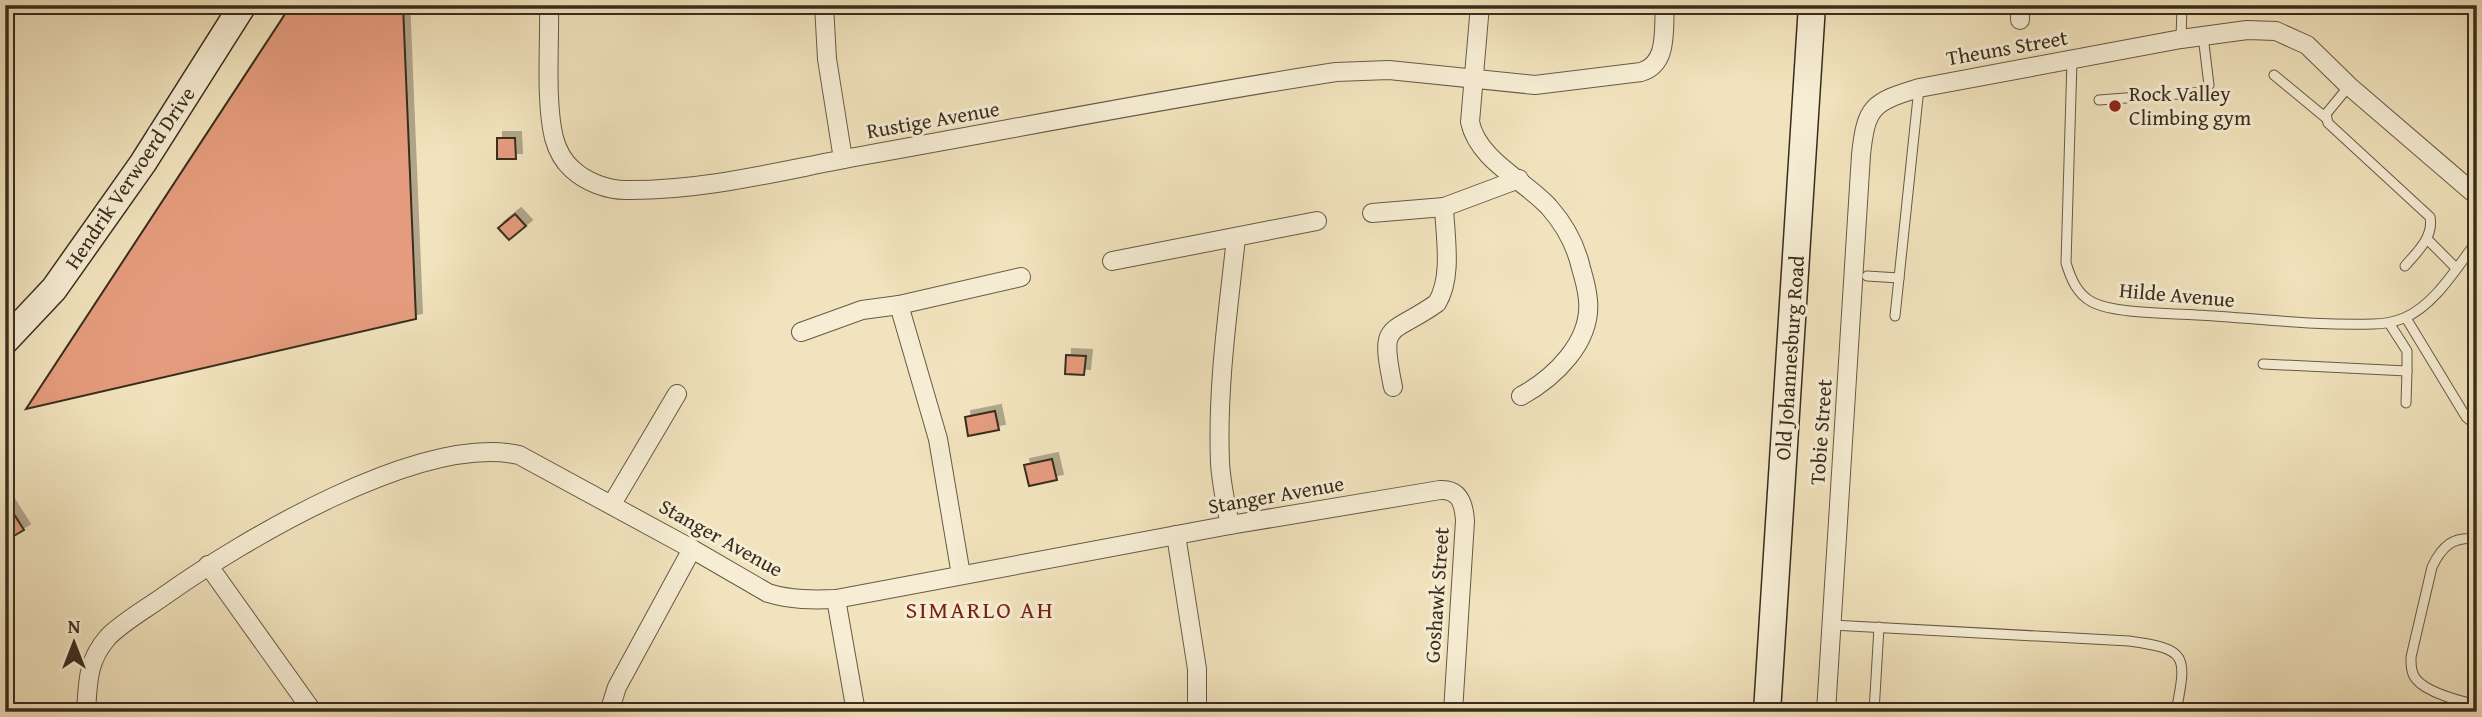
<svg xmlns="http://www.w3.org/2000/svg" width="2482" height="717" font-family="'Gentium Book Plus',serif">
  <defs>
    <filter id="shadow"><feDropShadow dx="6" dy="-6" stdDeviation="0" flood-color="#0004"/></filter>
  </defs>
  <rect width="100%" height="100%" fill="#f1e3bd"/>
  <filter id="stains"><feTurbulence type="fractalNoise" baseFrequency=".00286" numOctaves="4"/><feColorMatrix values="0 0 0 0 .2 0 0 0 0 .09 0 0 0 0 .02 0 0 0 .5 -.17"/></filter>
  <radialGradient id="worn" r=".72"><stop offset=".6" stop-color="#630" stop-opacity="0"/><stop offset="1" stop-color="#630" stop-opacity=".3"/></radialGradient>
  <g fill="#e59c7e" stroke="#392d1e" stroke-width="2" filter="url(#shadow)">
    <path d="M291,5H403L416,319L26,409Z"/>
    <path d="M497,138H515L516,159H497Z"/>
    <path d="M515,214L526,226L509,240L498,228Z"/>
    <path d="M1066,355L1086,356L1084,375L1065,374Z"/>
    <path d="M995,411L999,430L968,436L965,417Z"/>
    <path d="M1052,459L1057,480L1029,486L1024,465Z"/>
    <path d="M5,500L24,530L5,541Z"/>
  </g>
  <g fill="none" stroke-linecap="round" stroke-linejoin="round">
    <defs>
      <g id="lane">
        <path d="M2181,39L2182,5"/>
        <path d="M2072,60L2066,263C2071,279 2077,294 2092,302C2115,314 2170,313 2197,315C2255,318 2315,326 2373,324C2384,324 2394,322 2404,318C2435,305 2457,267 2477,241"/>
        <path d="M2274,75L2326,118"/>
        <path d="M2349,86L2326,114L2328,123L2430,217C2434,237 2417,252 2405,266"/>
        <path d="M2099,100L2205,92L2209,85L2203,36"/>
        <path d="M2427,239L2456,268"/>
        <path d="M1867,276L1899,278"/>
        <path d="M1895,316L1919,88"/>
        <path d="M2406,318L2466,417L2477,426"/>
        <path d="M2263,364L2407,371V351L2389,323"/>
        <path d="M2406,403L2407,371"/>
        <path d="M2477,539C2453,536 2442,546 2432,567L2411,657C2411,665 2411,673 2416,679C2427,693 2460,701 2477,705"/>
        <path d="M1832,625L2129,641C2188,649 2187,655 2176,712"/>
        <path d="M1874,712L1879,627"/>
      </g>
      <g id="street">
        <path d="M549,5C550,44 545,101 554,138C557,149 563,161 572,169C586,182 607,190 626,190C707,191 787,169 866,155C1023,127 1179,96 1336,72L1389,70L1535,85L1641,72C1669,64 1663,29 1665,5"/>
        <path d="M824,5L827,59L843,159"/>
        <path d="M1480,5L1470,122C1478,160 1524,180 1549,207C1564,224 1576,246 1581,268C1584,278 1587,289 1588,300C1592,342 1554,378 1521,396"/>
        <path d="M2020,20V5"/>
        <path d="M1372,213L1444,207L1519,179"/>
        <path d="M1112,261L1317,221"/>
        <path d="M899,305L938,439L961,575"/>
        <path d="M801,332L862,310L899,305L1021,277"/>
        <path d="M1393,387C1379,319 1389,337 1437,303C1453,277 1445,236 1444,207"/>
        <path d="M612,504L677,394"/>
        <path d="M1230,525C1226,505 1221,483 1220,462C1217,387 1228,312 1236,238"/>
        <path d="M1176,535L1197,669V712"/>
        <path d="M208,565L313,712"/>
        <path d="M836,599L856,712"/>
        <path d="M86,712C88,682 87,661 108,637C124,621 146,609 164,596C243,540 422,433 519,455L692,549L768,593C791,600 813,600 836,599L1230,525L1440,490C1460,489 1464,504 1465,521L1453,712"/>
        <path d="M609,712L617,687L692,549"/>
        <path d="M1826,712L1861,155C1866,106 1873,102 1919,88L2181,39L2247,30L2276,31L2307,45L2349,86L2477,196"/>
      </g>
      <g id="secondary">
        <path d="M5,341L54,289L143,163L243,5"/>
        <path d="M1767,712L1812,5"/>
      </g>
    </defs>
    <use href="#lane" stroke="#675a46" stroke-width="11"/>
    <use href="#street" stroke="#675a46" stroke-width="20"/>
    <use href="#secondary" stroke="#392d1e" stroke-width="29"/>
    <use href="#lane" stroke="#f6edd4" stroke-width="9"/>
    <use href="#street" stroke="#f6edd4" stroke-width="18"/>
    <use href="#secondary" stroke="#f6edd4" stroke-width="26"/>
  </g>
  <circle fill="#8f2418" stroke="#f6edd4" stroke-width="2.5" cx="2115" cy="106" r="7"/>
  <g text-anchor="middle" stroke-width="6" stroke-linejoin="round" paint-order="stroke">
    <g font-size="21" fill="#392d1e" stroke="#f6edd4">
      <text transform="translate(2007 48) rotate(-10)" y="7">Theuns Street</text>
      <text transform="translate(933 120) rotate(-10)" y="7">Rustige Avenue</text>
      <text transform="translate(130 178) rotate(-56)" y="7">Hendrik Verwoerd Drive</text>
      <text transform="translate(2177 295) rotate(5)" y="7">Hilde Avenue</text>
      <text transform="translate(1790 358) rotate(-86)" y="7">Old Johannesburg Road</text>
      <text transform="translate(1821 432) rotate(-86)" y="7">Tobie Street</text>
      <text transform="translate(1276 495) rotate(-10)" y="7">Stanger Avenue</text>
      <text transform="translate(721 538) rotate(29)" y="7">Stanger Avenue</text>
      <text transform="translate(1437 595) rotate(-86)" y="7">Goshawk Street</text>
    </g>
    <g font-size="21" fill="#392d1e" stroke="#f6edd4" text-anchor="start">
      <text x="2129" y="101">Rock Valley<tspan x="2129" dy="24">Climbing gym</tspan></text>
    </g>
    <g font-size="24" letter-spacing="2" fill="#7a1f14" stroke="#f6edd4">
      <text x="980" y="618">SIMARLO AH</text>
    </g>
  </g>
  <rect width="2482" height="717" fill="none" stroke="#f1e3bd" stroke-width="28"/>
  <rect x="7" y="7" width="2468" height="703" fill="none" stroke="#392d1e" stroke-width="3.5"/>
  <rect x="14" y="14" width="2454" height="689" fill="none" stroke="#392d1e" stroke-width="2"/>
  <g transform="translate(74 643)" stroke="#f6edd4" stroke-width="5" paint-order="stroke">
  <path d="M0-5L12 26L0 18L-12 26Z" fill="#392d1e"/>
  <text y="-10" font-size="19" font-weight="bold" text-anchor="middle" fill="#392d1e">N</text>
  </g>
  <rect width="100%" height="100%" filter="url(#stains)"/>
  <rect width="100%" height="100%" fill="url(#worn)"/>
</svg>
